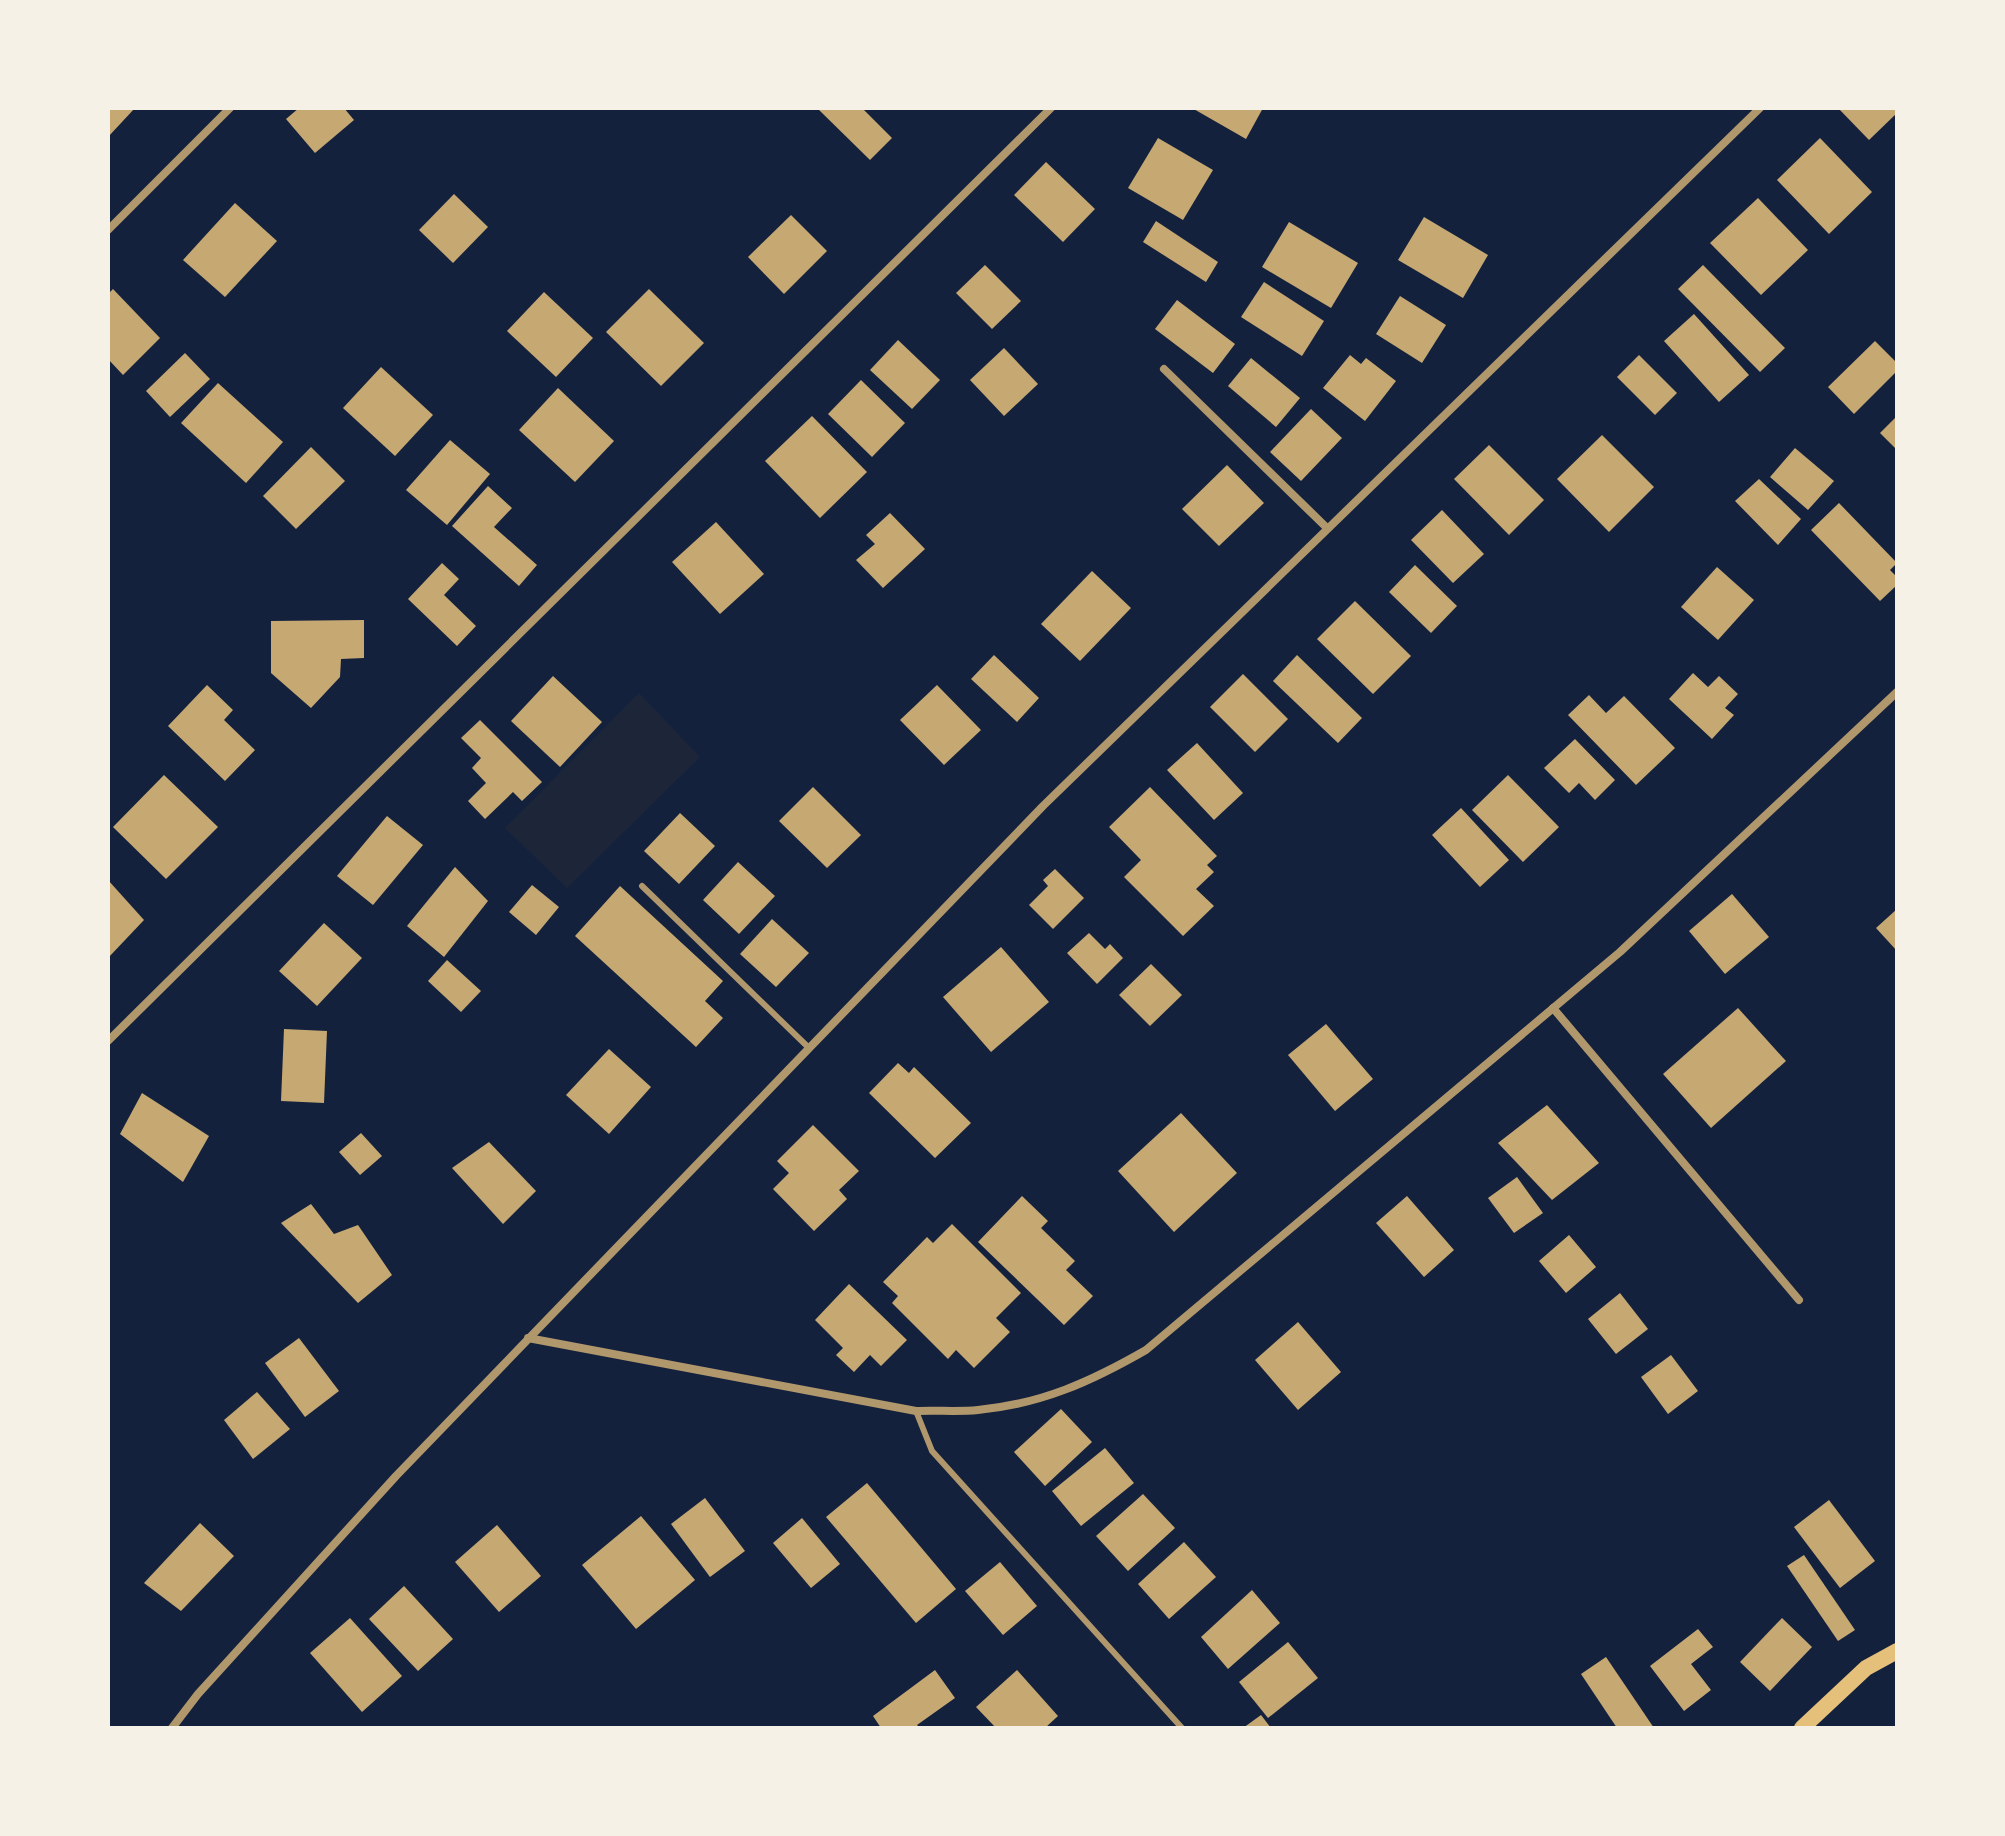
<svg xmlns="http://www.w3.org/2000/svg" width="2005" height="1836" font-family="'Exo 2',sans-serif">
  <rect width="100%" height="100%" fill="#14213d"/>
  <path fill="#1d2539" d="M639,693L700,757L567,888L505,828Z"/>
  <g fill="#c6a872">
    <path d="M108,108H135L108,137Z"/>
    <path d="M299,108H344L354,120L315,153L286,119Z"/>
    <path d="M817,108H862L892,138L870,160Z"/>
    <path d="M1192,108H1263L1246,139Z"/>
    <path d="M1838,108H1897V113L1869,140Z"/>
    <path d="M1158,138L1213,170L1183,220L1128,188Z"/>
    <path d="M1820,138L1872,192L1829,234L1777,180Z"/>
    <path d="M1046,162L1095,209L1063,242L1014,195Z"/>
    <path d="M454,194L488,227L453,263L419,230Z"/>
    <path d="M1758,198L1808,250L1761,295L1710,243Z"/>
    <path d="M235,203L277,241L225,297L183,260Z"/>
    <path d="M791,215L827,251L784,294L748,257Z"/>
    <path d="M1424,217L1488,255L1463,298L1398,260Z"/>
    <path d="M1156,221L1218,262L1206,282L1143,242Z"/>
    <path d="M1289,222L1358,263L1331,308L1262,267Z"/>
    <path d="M985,265L1021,301L992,329L956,293Z"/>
    <path d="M1703,265L1785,348L1760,372L1678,289Z"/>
    <path d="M1264,282L1324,321L1302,356L1241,317Z"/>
    <path d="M113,289L160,338L123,375L108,359V294Z"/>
    <path d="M649,289L704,343L661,386L606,332Z"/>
    <path d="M544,292L593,338L556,377L507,331Z"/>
    <path d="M1400,296L1446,325L1422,363L1376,334Z"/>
    <path d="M1177,300L1235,344L1213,373L1155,329Z"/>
    <path d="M1694,314L1749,375L1719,402L1664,341Z"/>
    <path d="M898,340L940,380L912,409L870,370Z"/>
    <path d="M1875,341L1897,363V371L1854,414L1828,387Z"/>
    <path d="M1004,348L1038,384L1004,416L970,380Z"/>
    <path d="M185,353L210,379L170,417L146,391Z"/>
    <path d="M1350,355L1361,364L1366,358L1396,381L1365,421L1323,388Z"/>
    <path d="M1639,355L1677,393L1655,415L1617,377Z"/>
    <path d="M1251,358L1300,398L1276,427L1228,386Z"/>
    <path d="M381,367L433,415L395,456L343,408Z"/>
    <path d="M861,380L905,423L872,457L828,414Z"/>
    <path d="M218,383L283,442L246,483L181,423Z"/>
    <path d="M558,388L614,441L575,482L519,430Z"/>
    <path d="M1311,409L1342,438L1301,481L1270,452Z"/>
    <path d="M812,416L867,472L820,518L765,461Z"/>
    <path d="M1897,416V450L1880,433Z"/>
    <path d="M1602,435L1654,487L1609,532L1557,479Z"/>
    <path d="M450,440L490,474L447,525L406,490Z"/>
    <path d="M1489,445L1544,500L1509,535L1454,479Z"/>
    <path d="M311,447L345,481L296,529L263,496Z"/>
    <path d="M1795,448L1834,481L1808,510L1770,477Z"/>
    <path d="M1227,465L1264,503L1219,546L1182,509Z"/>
    <path d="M1759,479L1801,519L1778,545L1735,501Z"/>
    <path d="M488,486L512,508L494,527L537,565L519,586L452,526Z"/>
    <path d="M1839,503L1897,563L1890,570L1897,577V585L1880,601L1811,530Z"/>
    <path d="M1442,510L1484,554L1453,583L1411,540Z"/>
    <path d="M890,513L925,549L883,588L856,560L875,544L866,535Z"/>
    <path d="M716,522L764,574L720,614L672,562Z"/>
    <path d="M442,563L459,579L444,595L476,626L457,646L408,599Z"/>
    <path d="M1415,565L1457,606L1431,633L1389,592Z"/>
    <path d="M1717,567L1754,600L1718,640L1681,607Z"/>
    <path d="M1092,571L1131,608L1080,661L1041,624Z"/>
    <path d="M1355,601L1411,656L1373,694L1317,639Z"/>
    <path d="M364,620V658L341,659L340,677L311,708L271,673V621Z"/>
    <path d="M994,655L1039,698L1017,722L971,679Z"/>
    <path d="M1297,655L1362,718L1338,743L1273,681Z"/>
    <path d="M1693,673L1708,687L1719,676L1738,694L1725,708L1734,715L1712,739L1669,699Z"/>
    <path d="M1243,674L1288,719L1255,752L1210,707Z"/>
    <path d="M553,676L602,722L560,767L511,721Z"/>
    <path d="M207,685L233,710L224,720L255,750L225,781L168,726Z"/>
    <path d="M937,685L981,730L944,765L900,720Z"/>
    <path d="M1589,695L1606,713L1624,696L1675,748L1636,785L1568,715Z"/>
    <path d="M480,720L542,782L522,801L513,792L485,819L468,801L486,783L472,768L481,758L461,738Z"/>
    <path d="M1575,739L1615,780L1595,800L1579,783L1569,793L1544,768Z"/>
    <path d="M1197,743L1243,793L1214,820L1167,770Z"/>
    <path d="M164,775L218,827L166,879L113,827Z"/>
    <path d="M1508,775L1559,827L1523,862L1472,810Z"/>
    <path d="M813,787L861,835L827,868L779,821Z"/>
    <path d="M1150,787L1217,856L1207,865L1214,872L1196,889L1214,906L1183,936L1124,877L1141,860L1109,827Z"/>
    <path d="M1461,808L1509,860L1480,887L1432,835Z"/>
    <path d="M680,813L715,846L679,884L644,851Z"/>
    <path d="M387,816L423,845L373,905L337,876Z"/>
    <path d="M738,862L775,896L739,934L703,900Z"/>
    <path d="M455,867L488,901L444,957L407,926Z"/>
    <path d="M1055,869L1084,898L1053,929L1029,905L1048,886L1043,880Z"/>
    <path d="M108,880L144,920L108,958Z"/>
    <path d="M532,885L559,907L536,935L509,912Z"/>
    <path d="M620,886L723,981L705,1001L723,1018L696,1047L575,936Z"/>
    <path d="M1732,894L1769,937L1725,974L1689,931Z"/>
    <path d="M1897,909V951L1876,928Z"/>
    <path d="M772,919L809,953L776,987L740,954Z"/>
    <path d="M324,923L362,958L317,1006L279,971Z"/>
    <path d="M1089,933L1105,949L1110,944L1123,958L1097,984L1067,953Z"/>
    <path d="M1001,947L1049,1002L991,1052L943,997Z"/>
    <path d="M447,960L481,991L461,1012L428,981Z"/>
    <path d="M1151,964L1182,995L1150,1026L1119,995Z"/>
    <path d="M1738,1008L1786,1061L1711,1128L1663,1074Z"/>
    <path d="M1326,1024L1373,1079L1335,1111L1288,1055Z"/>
    <path d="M284,1029L327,1031L324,1103L281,1101Z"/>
    <path d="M609,1049L651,1087L609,1134L566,1095Z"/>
    <path d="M898,1063L909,1073L914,1067L971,1123L935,1158L869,1093Z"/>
    <path d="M142,1093L209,1136L183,1182L120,1134Z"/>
    <path d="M1547,1105L1599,1163L1552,1200L1498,1143Z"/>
    <path d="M1181,1113L1237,1173L1174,1232L1118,1171Z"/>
    <path d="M813,1125L859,1171L839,1190L847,1199L814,1231L773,1189L789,1173L777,1161Z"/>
    <path d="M361,1133L382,1156L360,1175L339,1152Z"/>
    <path d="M489,1142L536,1191L503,1224L452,1168Z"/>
    <path d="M1517,1177L1543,1213L1514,1233L1488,1198Z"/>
    <path d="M1022,1196L1048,1221L1041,1228L1075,1261L1066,1270L1093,1296L1064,1325L978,1242Z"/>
    <path d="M1407,1196L1454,1250L1424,1277L1376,1223Z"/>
    <path d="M311,1204L334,1234L358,1225L392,1275L358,1303L281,1223Z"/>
    <path d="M952,1224L1021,1293L996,1318L1010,1332L974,1368L956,1350L948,1359L892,1303L898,1296L883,1282L927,1237L933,1243Z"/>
    <path d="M1569,1235L1596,1267L1566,1293L1539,1261Z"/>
    <path d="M849,1284L907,1340L881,1366L870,1355L854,1372L836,1355L843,1348L815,1320Z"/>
    <path d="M1620,1293L1648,1329L1616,1354L1588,1319Z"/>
    <path d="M1298,1322L1341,1372L1298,1410L1255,1360Z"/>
    <path d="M299,1338L339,1391L305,1417L265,1363Z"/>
    <path d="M1671,1355L1698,1391L1668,1414L1641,1377Z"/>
    <path d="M257,1392L290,1429L253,1459L224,1420Z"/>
    <path d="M1061,1409L1092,1442L1045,1486L1014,1452Z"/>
    <path d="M1105,1448L1134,1483L1081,1526L1052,1491Z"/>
    <path d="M867,1483L956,1589L916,1623L826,1517Z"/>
    <path d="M1143,1494L1175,1528L1128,1571L1096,1536Z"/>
    <path d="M705,1498L745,1551L710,1577L671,1524Z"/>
    <path d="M1829,1500L1875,1561L1840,1588L1794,1527Z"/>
    <path d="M641,1516L695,1580L636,1629L582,1565Z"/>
    <path d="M802,1518L840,1564L811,1588L773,1543Z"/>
    <path d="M200,1523L234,1556L181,1611L144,1583Z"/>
    <path d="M497,1525L541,1576L499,1612L455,1562Z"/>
    <path d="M1184,1542L1216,1577L1169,1619L1138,1584Z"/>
    <path d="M1804,1555L1855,1630L1838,1641L1787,1566Z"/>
    <path d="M1000,1562L1037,1606L1003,1635L965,1591Z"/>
    <path d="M404,1586L453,1639L418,1671L369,1619Z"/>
    <path d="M1252,1590L1280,1623L1228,1669L1201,1637Z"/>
    <path d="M350,1618L402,1676L362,1712L310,1653Z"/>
    <path d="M1782,1618L1812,1647L1770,1691L1740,1662Z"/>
    <path d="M1698,1629L1713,1647L1691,1664L1711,1690L1684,1711L1650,1666Z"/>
    <path d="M1288,1642L1318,1678L1268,1718L1239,1682Z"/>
    <path d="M1606,1657L1654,1728H1617L1581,1674Z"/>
    <path d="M935,1670L955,1698L917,1725L920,1728H881L873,1716Z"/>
    <path d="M1017,1670L1058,1716L1045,1728H996L976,1707Z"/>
    <path d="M1261,1715L1271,1728H1243Z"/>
  </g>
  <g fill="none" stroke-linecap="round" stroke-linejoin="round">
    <g stroke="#b1986c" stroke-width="6">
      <path d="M642,886L808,1047"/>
      <path d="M916,1411L932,1451L1182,1728"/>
    </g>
    <g stroke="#b1986c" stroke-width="8">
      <path d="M108,230L230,108"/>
      <path d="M1164,369L1327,528"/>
      <path d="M1553,1008L1799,1300"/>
      <path d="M108,1041L1051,108"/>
      <path d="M528,1338L916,1411C936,1410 958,1412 978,1410C1042,1404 1092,1381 1146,1350L1620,952L1897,692"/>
      <path d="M172,1728L198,1694L396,1476L1043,806L1760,108"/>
    </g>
    <path stroke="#e5c07b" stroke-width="16" d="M1802,1728L1866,1668L1897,1651"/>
  </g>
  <rect width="2005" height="1836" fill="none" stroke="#f6f1e7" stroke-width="220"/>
</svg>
